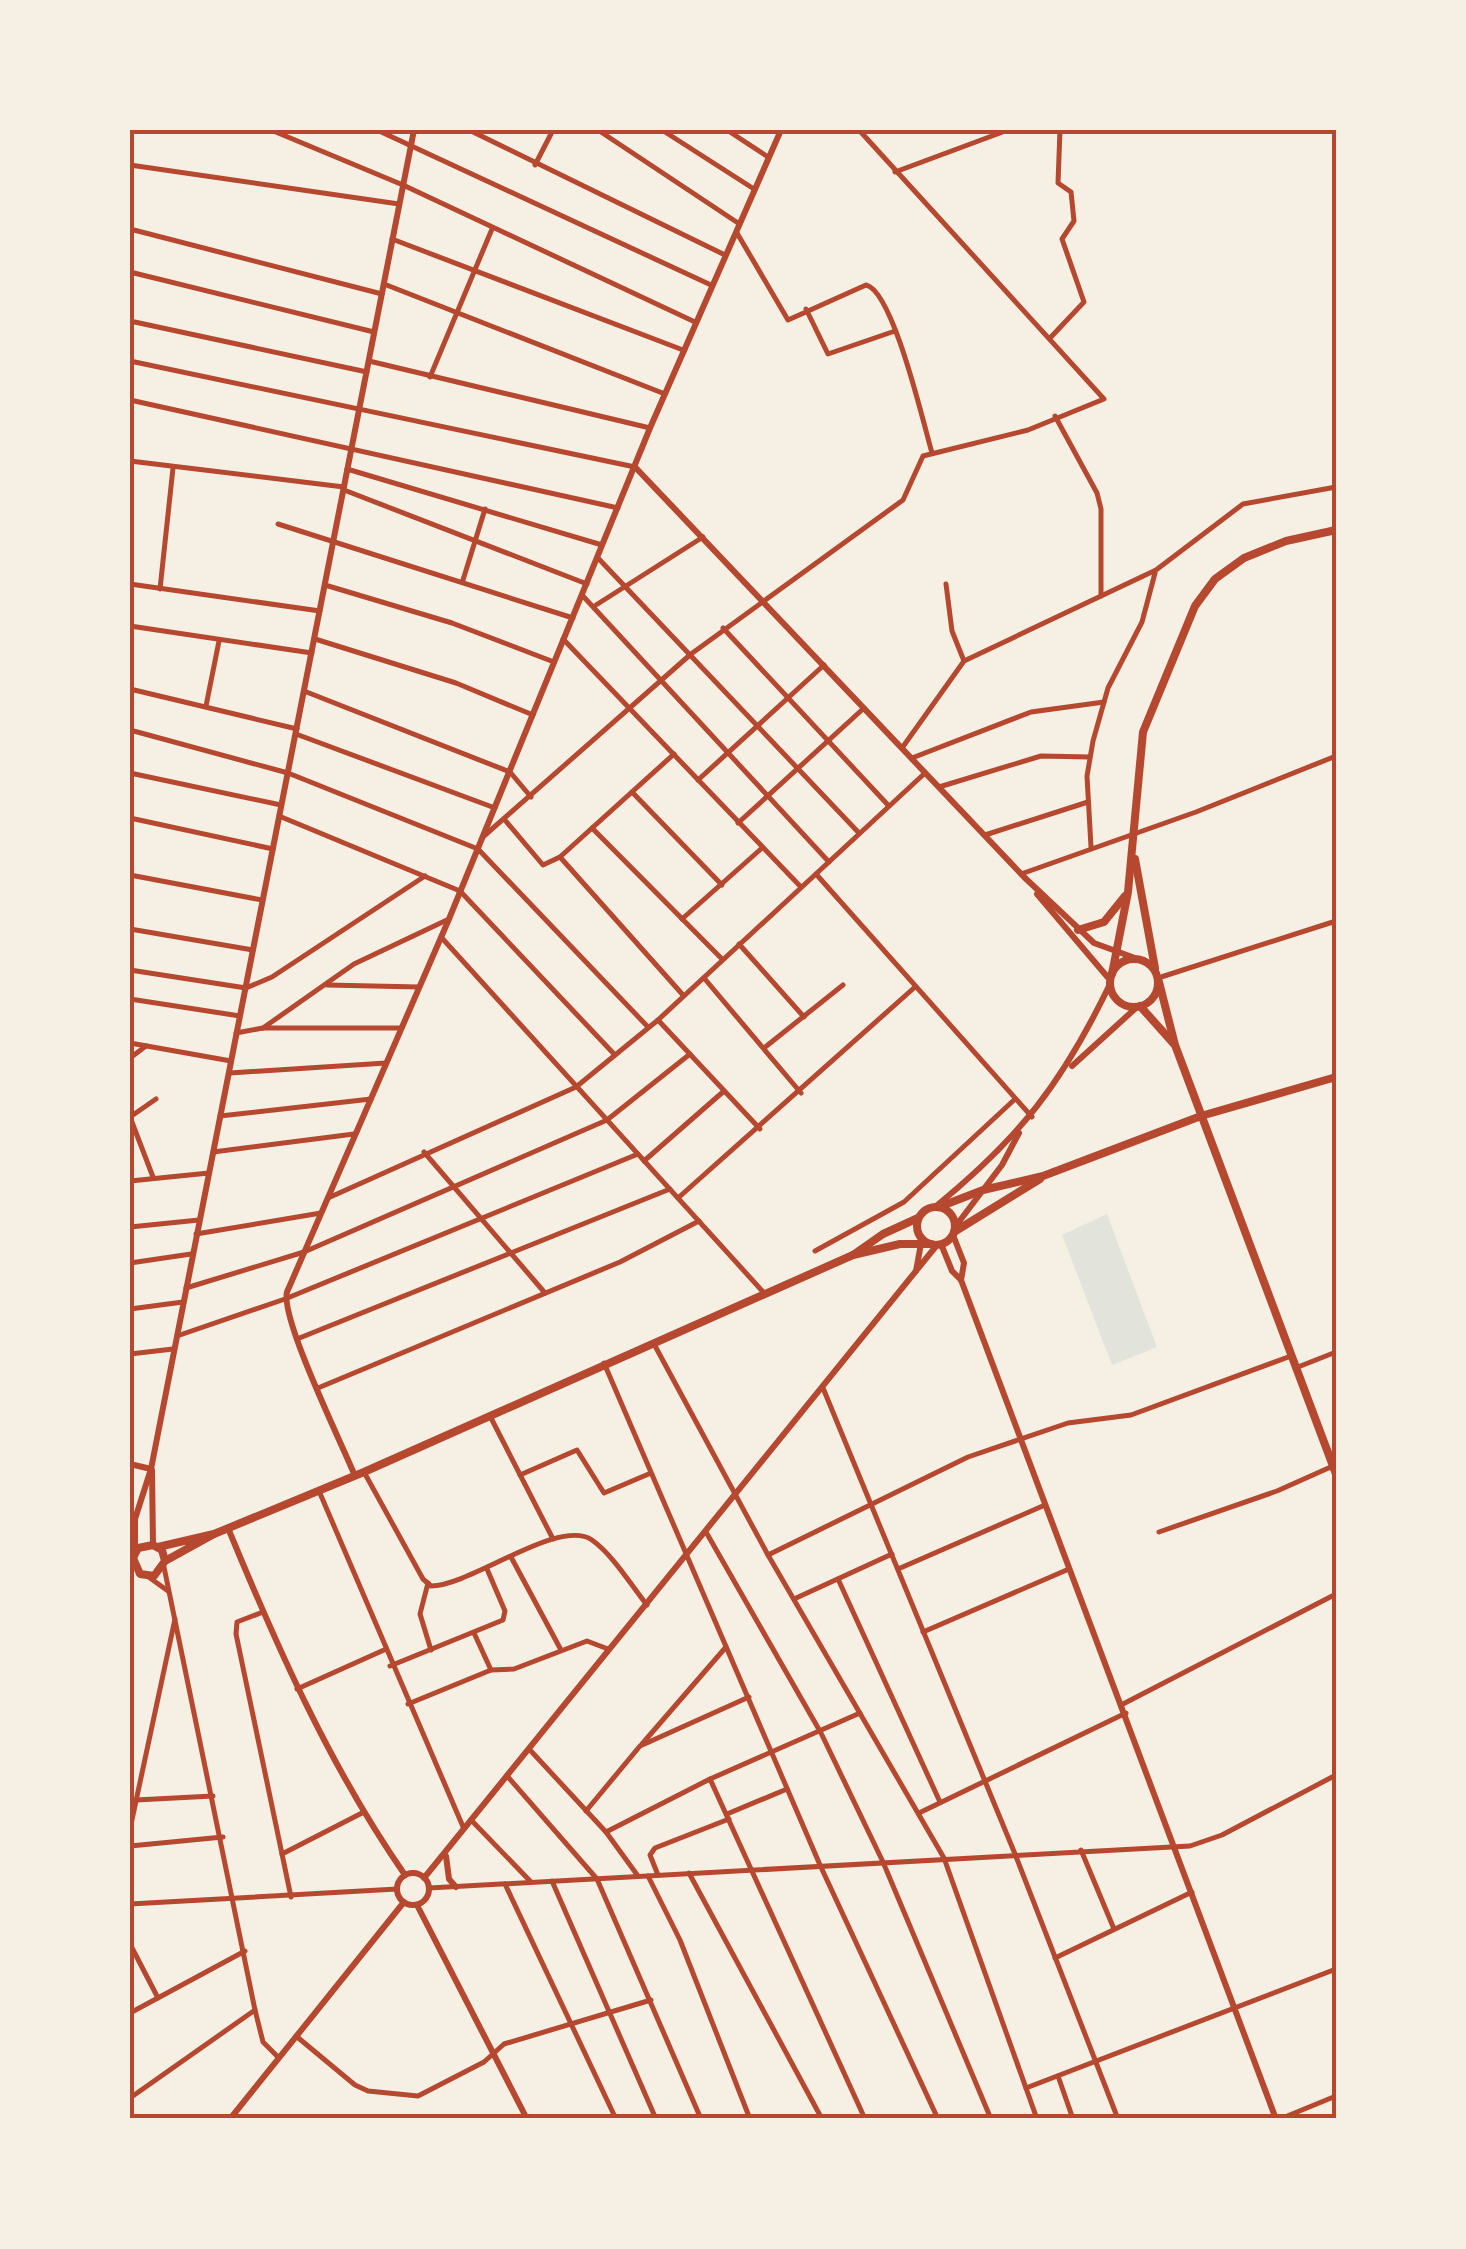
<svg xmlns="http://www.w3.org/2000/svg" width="1466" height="2249" font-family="Helvetica,sans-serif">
  <rect width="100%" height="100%" fill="#f6efe4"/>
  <path fill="#e2e4dc" d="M1107,1214L1157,1347L1112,1365L1062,1235Z"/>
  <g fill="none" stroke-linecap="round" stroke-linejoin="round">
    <g stroke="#b5482f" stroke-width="5">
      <path d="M271,130L403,185L695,322"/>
      <path d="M377,130L711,285"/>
      <path d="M469,130L725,255"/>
      <path d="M598,130L738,223"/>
      <path d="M662,130L754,189"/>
      <path d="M727,130L768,157"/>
      <path d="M130,165L399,204"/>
      <path d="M535,165L553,130"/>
      <path d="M895,172L1008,130"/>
      <path d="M130,229L382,294"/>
      <path d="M737,233L788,320L866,285C893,291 923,422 932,453"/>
      <path d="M392,239L683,350"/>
      <path d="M130,272L374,332"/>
      <path d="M384,284L665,394"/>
      <path d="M806,309L828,354L895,331"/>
      <path d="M130,321L367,372"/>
      <path d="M1051,337L1084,302L1062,239L1074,221L1071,192L1058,183L1060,130"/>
      <path d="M130,361L635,467"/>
      <path d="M369,361L650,428"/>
      <path d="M430,377L492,229"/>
      <path d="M130,400L618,508"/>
      <path d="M1055,416L1097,493L1101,509V596"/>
      <path d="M130,461L344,487"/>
      <path d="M347,469L602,545"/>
      <path d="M344,490L587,584"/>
      <path d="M278,524L573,618"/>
      <path d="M597,557L859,833"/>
      <path d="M463,580L485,509"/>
      <path d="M130,584L320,611"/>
      <path d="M946,584L952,631L964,661"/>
      <path d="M325,585L452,623L554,662"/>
      <path d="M160,589L173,468"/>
      <path d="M582,595L829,862"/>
      <path d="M596,605L703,537"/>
      <path d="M130,626L312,653"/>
      <path d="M723,628L888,805"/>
      <path d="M315,639L456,683L533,715"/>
      <path d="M563,639L800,886"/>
      <path d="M130,689L297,729"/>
      <path d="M304,691L510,772L531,797"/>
      <path d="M206,706L219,641"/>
      <path d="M130,730L288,773L478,849L648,1027"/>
      <path d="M296,734L495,808"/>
      <path d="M902,748L964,661L1156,570L1243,504L1336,487"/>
      <path d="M674,754L560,857L683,995"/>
      <path d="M912,758L1031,712L1104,702"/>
      <path d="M130,773L281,805"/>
      <path d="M698,780L824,665"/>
      <path d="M939,787L1041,756L1090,757"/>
      <path d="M632,792L722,885"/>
      <path d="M279,816L460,891L615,1055"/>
      <path d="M130,818L273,849"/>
      <path d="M504,819L543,865L560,857"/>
      <path d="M738,823L864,708"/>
      <path d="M592,828L722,959"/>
      <path d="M985,835L1088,802"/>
      <path d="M484,836L691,654L903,500L923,456L1028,430L1104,399L859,130"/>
      <path d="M1091,847L1087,776L1093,741L1108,688L1142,622L1155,573"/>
      <path d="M816,874L1032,1117"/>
      <path d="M1021,874L1196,812L1336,756"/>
      <path d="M130,875L262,900"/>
      <path d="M682,919L762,848"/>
      <path d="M130,929L253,950"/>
      <path d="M441,937L765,1294"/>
      <path d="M739,944L804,1017"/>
      <path d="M130,970L246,988L272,977L425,876"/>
      <path d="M704,978L801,1093"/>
      <path d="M1158,978L1336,921"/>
      <path d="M327,985L419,987"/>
      <path d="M130,999L240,1016"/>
      <path d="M658,1020L760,1129"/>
      <path d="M263,1028L354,964L449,919"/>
      <path d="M236,1033L263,1028H401"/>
      <path d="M130,1043L231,1061"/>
      <path d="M764,1048L843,985"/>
      <path d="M130,1058L146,1046"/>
      <path d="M230,1073L386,1063"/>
      <path d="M220,1116L371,1099"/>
      <path d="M130,1117L153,1177"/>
      <path d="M130,1117L156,1099"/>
      <path d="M213,1152L354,1134"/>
      <path d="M424,1152L545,1293"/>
      <path d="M644,1161L724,1091"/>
      <path d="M130,1181L209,1173"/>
      <path d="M328,1198L576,1087L658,1020L925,773"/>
      <path d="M678,1198L915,987"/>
      <path d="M130,1227L199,1220"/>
      <path d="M196,1234L321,1213"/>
      <path d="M815,1251L904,1202L1014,1100"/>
      <path d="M130,1263L191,1254"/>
      <path d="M186,1288L304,1252L607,1120L690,1054"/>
      <path d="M130,1309L183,1302"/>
      <path d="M177,1336L285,1299L638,1154"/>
      <path d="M297,1339L670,1189"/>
      <path d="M654,1344L768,1555L944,1858L1037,2119"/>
      <path d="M130,1354L173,1349"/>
      <path d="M604,1363L820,1865L938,2119"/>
      <path d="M1298,1367L1336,1352"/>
      <path d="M318,1388L620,1262L699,1221"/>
      <path d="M823,1388L1015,1854L1118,2119"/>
      <path d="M490,1416L553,1539"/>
      <path d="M364,1472L423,1579L431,1586C471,1586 559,1517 592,1540C613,1555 631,1585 647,1605"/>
      <path d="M520,1475L577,1450L604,1493L651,1473"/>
      <path d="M319,1491L464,1829"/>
      <path d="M706,1532L821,1733L883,1862L991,2119"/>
      <path d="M1159,1532L1277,1491L1333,1466"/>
      <path d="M768,1555L968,1457L1068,1423L1131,1415L1291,1356"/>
      <path d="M511,1557L561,1650"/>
      <path d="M164,1567L255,2010L263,2042L278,2057"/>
      <path d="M898,1569L1045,1505"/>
      <path d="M150,1578L168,1591"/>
      <path d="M838,1579L940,1802"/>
      <path d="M428,1583L420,1614L431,1650"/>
      <path d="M794,1599L892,1554"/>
      <path d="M263,1612L237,1622L236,1634L291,1897"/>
      <path d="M923,1632L1069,1569"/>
      <path d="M474,1633L491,1670"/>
      <path d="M390,1666L503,1620L505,1611L487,1569"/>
      <path d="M297,1689L384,1650"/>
      <path d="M408,1704L491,1670L514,1669L587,1641L608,1649"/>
      <path d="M1123,1704L1336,1594"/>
      <path d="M642,1744L726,1647"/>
      <path d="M530,1750L606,1832L638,1876"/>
      <path d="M508,1777L597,1879L701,2119"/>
      <path d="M710,1779L865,2119"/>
      <path d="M136,1800L213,1796"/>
      <path d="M586,1811L640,1746L749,1697"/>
      <path d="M919,1813L1126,1713"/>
      <path d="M727,1814L787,1789"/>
      <path d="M473,1822L531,1882"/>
      <path d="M130,1829L175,1619"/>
      <path d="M606,1832L710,1779L860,1713"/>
      <path d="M130,1846L223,1837"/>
      <path d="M1081,1850L1114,1929"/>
      <path d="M282,1854L362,1813"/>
      <path d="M689,1873L822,2119"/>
      <path d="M658,1875L650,1855L655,1848L729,1819"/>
      <path d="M648,1876L680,1940L750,2119"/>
      <path d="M552,1881L656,2119"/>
      <path d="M505,1884L616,2119"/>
      <path d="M429,1888L1190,1846L1222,1835L1336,1775"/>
      <path d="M130,1904L397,1889"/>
      <path d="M130,1944L158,1998"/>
      <path d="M1055,1958L1192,1892"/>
      <path d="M130,2013L245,1951"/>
      <path d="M296,2036L355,2085L368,2091L418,2096L484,2062L504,2044L651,2000"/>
      <path d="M1058,2076L1073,2119"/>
      <path d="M1026,2088L1336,1969"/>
      <path d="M130,2098L255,2010"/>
      <path d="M1280,2119L1336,2096"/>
    </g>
    <g stroke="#b5482f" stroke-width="6">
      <path d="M635,467L1024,877L1094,943L1135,958"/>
      <path d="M1037,894L1110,980"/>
      <path d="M953,1235L964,1263L961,1280"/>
      <path d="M941,1244L952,1271L961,1280L1276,2119"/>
      <path d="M916,1271L922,1238"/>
      <path d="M130,1464L151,1469"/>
      <path d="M355,1476C342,1444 280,1318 287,1292L449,919L650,428L781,130"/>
      <path d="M228,1528C278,1649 330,1767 405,1875"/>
      <path d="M446,1856L449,1879L456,1887"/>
      <circle cx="413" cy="1889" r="16"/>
      <path d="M424,1878L937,1245"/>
      <path d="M417,1905L527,2119"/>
      <path d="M230,2119L404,1902"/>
    </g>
    <g stroke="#b5482f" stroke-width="6">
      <path d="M1072,1066L1137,1007"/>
      <path d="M935,1207C1020,1138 1063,1082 1110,984"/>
      <path d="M955,1227L1002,1165L1019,1133"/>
      <path d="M152,1470L153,1545"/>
      <path d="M135,1551V1519L151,1469L414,130"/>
    </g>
    <g stroke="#b5482f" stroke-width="8">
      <path d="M1135,859L1155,968"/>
      <path d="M1078,930L1104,922L1125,896"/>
      <circle cx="1134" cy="983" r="24"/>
      <path d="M1112,974L1128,892L1143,732L1195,606L1215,579L1244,558L1286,541L1336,530"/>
      <path d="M1159,982L1175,1045L1336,1474"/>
      <path d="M1140,1006L1174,1044"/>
      <circle cx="936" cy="1226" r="19"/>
      <path d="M939,1207L983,1190L1043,1176L1201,1116L1336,1077"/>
      <path d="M954,1232L1040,1179"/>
      <path d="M853,1255L883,1234L918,1218"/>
      <path d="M214,1534L364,1472L853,1255L900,1244H931"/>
      <path d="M158,1547L214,1534L165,1561L154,1576L140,1574L133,1558L138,1548L153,1545L162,1550L165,1561"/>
    </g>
  </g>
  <rect width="1466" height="2249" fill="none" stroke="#f6efe4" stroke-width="265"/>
  <rect x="132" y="132" width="1202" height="1984" fill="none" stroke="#b5482f" stroke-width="4"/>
</svg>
